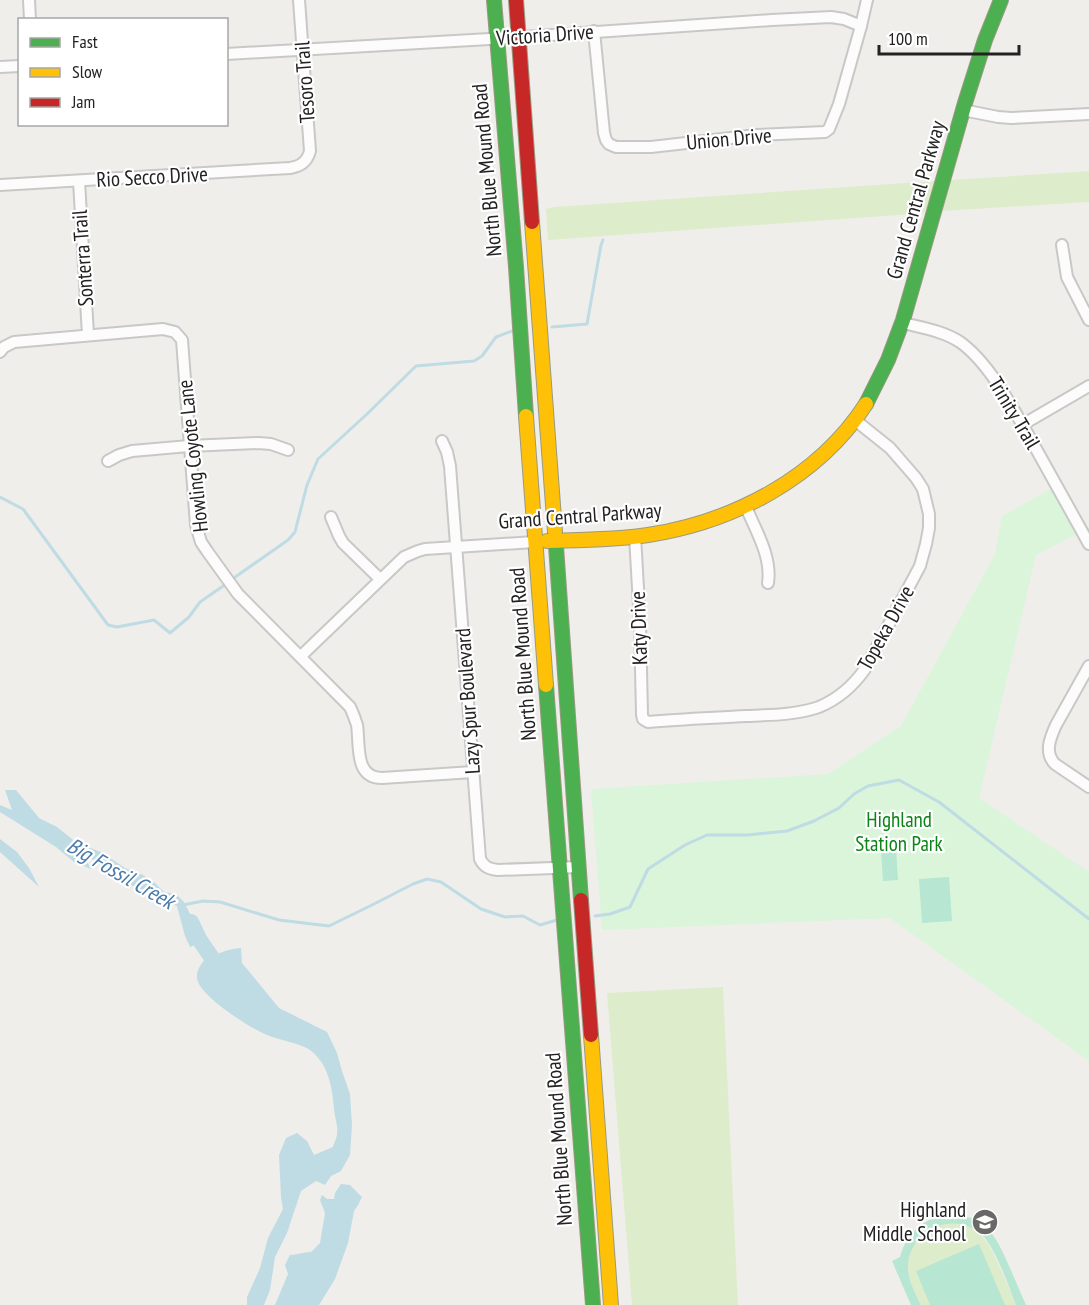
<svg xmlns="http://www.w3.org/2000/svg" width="1089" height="1305" font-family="'PT Sans Narrow',sans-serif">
  <rect width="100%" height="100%" fill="#f0eeeb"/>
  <g fill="#ddeccb">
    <path d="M1089,171V202L942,211L951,180Z"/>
    <path d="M935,181L926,213L548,240L546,209L554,207Z"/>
    <path d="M723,987L738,1305H632L607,993Z"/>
    <path d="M948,1223C981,1223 989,1243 1001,1270C1006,1281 1011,1293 1016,1305H921C917,1296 912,1288 910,1279C902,1251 922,1228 948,1223Z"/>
  </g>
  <path fill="#daf5da" d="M1051,489L1077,534L1036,555L979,798L1089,872V1061L890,918L602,930L591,789L828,774L901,726L995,554L1002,516Z"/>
  <g fill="#b7e6d2">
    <path d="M896,848L898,880L883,881L881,849Z"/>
    <path d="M949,877L952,921L922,923L919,879Z"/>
    <path d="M955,1214C988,1219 997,1238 1009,1266C1015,1279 1020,1292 1026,1305H1016C1009,1287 995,1247 982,1235C955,1210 910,1228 908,1266C908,1280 915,1293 921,1305H911L892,1261L900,1257C907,1231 927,1215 955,1214Z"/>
    <path d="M979,1244L1005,1305H930L916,1271Z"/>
  </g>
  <g fill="#bfdbe3">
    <path d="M5,790H16L39,818L57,827L77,843L101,852L125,868L143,875L154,882L164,892L176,894L184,902L191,916L198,922L205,941L190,947L185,936L177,906C146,893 117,880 91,858H85L91,869L74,862L56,847L0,812V805L12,810Z"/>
    <path d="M0,839L17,852L29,868L39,887L0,852Z"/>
    <path d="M241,948L242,963L279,1008L327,1032L337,1053L342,1071L350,1094L352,1125L350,1155L341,1171L331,1176L325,1185L316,1181L301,1191L287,1233L275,1257L270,1290L264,1305H247V1297L260,1268L268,1238L283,1209L281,1197L279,1155L286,1138L297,1133L307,1141L314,1155L333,1147C334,1143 337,1138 337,1134C338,1128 336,1121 335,1116C332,1091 331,1066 310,1050C300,1043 278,1040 267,1035C250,1028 199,996 197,978C196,971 201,964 206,958C220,954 225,949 241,948Z"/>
    <path d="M341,1184L350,1185L362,1197L358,1205L354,1211L348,1243L335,1279L319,1305H275L288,1274L285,1265L290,1255C297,1255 303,1252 311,1252L320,1243L325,1213L320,1200L322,1195L327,1199H334L335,1193Z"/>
  </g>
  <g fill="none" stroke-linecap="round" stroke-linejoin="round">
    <g stroke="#bfdbe3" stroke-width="3">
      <path d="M552,327L587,324L601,245L603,240"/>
      <path d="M0,497L23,509L108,625L117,627L154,620L170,633L189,617L200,602L226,584"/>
      <path d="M231,580L288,540L295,532L307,485L318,459L367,414L416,366L474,361L482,356L496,337L512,331"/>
      <path d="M183,905L203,901L220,902L279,920L329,926L372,905L413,884L427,879L441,882L481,909L505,917L523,916L540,925L557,920"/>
      <path d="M595,916L610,914L630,907L648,869L685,845L707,835H748L787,831L814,821L839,808L854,794L868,786L899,780L939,802L1089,919"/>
    </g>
    <path stroke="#bfdbe3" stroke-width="16" d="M191,922L199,939L223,974"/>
    <defs>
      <g id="street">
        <path d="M29,0L30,20"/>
        <path d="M594,31L604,133L606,140L609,144L616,147H651L757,135L825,132L829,129L839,104L861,26L867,0"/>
        <path d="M226,54L507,38L772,20L831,17L844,19L861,26"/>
        <path d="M0,67L20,66"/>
        <path d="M963,110L998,117L1011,118L1089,114"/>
        <path d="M79,181L88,335"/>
        <path d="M0,185L290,168C301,166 307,162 310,151L299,0"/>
        <path d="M1062,245L1067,277L1089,320"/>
        <path d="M903,323C923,328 943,331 960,342C991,364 1016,414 1035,447C1053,479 1071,512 1089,544"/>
        <path d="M0,352L4,347L14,342L163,329L175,332L182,340L196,525L201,542L207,551L238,594L350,707C353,713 355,719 357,725C360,745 354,778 382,778L473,772"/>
        <path d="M1022,425L1089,386"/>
        <path d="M442,441L447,452L450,466L480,859C484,867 489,869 498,870L579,867"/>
        <path d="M108,461L119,455L132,451L189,446L258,443L271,444L288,450"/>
        <path d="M746,507C756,531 772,557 768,583"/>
        <path d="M331,517L339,536L343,543L380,579"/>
        <path d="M635,536L640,623L642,715L643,719L648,722C681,719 713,718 746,716C769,715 796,715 819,707C838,699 853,686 865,669L920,566L926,544L929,528V514L923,489L916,478L890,448L855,420"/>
        <path d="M301,656L404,557L418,551L425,549L535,542"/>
        <path d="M1089,666L1056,725C1050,738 1044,753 1055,764L1089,787"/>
      </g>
      <g id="fast">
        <path d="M494,0L516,267L526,416"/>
        <path d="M866,404L888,360L903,320L965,103L985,40L1001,0"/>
        <path d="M555,532L581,900"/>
        <path d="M546,685L593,1305"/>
      </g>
      <g id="slow">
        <path d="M532,222L555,532"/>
        <path d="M526,416L546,685"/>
        <path d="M547,541C581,540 615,540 648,535C733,522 818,478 866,404"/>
        <path d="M591,1035L611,1305"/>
      </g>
      <g id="jam">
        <path d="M516,0L532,222"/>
        <path d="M581,900L591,1035"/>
      </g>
    </defs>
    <use href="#street" stroke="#c9c8c7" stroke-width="14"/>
    <use href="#fast" stroke="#999a82" stroke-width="16"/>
    <use href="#slow" stroke="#999a82" stroke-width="16"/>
    <use href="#jam" stroke="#999a82" stroke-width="16"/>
    <use href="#street" stroke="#fdfcfc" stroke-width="10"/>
    <use href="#fast" stroke="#4caf50" stroke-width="14"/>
    <use href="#slow" stroke="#ffc107" stroke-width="14"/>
    <use href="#jam" stroke="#c62828" stroke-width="14"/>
  </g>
  <defs>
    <symbol id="school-disc" viewBox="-11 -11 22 22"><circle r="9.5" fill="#6a6968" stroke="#fff"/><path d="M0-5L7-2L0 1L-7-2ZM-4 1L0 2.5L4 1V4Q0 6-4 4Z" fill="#fff"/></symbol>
  </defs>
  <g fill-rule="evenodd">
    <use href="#school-disc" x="970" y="1207" width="30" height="30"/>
  </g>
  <g text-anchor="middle" stroke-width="4.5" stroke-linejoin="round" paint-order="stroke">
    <g font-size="21" fill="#222" stroke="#fff">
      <text transform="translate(545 35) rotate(-4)" y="7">Victoria Drive</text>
      <text transform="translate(305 82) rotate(-94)" y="7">Tesoro Trail</text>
      <text transform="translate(729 139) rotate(-5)" y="7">Union Drive</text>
      <text transform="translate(487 170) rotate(-95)" y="7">North Blue Mound Road</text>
      <text transform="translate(152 177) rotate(-3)" y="7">Rio Secco Drive</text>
      <text transform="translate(916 200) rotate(-74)" y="7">Grand Central Parkway</text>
      <text transform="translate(83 258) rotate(-94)" y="7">Sonterra Trail</text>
      <text transform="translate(1014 413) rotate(59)" y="7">Trinity Trail</text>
      <text transform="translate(193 456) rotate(-96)" y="7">Howling Coyote Lane</text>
      <text transform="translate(580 516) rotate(-4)" y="7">Grand Central Parkway</text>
      <text transform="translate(639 628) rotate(-92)" y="7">Katy Drive</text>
      <text transform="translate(886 628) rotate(-61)" y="7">Topeka Drive</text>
      <text transform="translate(523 654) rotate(-94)" y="7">North Blue Mound Road</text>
      <text transform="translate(468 701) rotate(-94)" y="7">Lazy Spur Boulevard</text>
      <text transform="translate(559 1139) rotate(-94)" y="7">North Blue Mound Road</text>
    </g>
    <g font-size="21" fill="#0c8416" stroke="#fff">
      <text x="899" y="827">Highland<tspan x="899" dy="24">Station Park</tspan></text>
    </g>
    <g font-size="21" fill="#222" stroke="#fff" text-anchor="end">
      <text x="966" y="1217">Highland<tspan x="966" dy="24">Middle School</tspan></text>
    </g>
    <g font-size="22" font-style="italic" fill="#4a7aab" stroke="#fff">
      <text transform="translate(121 873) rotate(30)" y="8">Big Fossil Creek</text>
    </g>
  </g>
  <rect x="18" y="18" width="210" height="108" fill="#ffffff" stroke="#a7a7a7" stroke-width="1.5"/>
  <rect x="30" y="38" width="30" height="9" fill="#4caf50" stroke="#a7a7a7" stroke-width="1.5"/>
  <text x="72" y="48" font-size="18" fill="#222222">Fast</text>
  <rect x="30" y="68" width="30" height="9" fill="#ffc107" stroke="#a7a7a7" stroke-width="1.5"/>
  <text x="72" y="78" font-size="18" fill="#222222">Slow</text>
  <rect x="30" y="98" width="30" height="9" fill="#c62828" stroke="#a7a7a7" stroke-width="1.5"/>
  <text x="72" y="108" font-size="18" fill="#222222">Jam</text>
  <path d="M879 45v9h140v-9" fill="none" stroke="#222222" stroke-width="3"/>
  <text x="888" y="45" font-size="18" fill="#222222" stroke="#ffffff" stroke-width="4.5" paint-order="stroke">100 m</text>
</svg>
